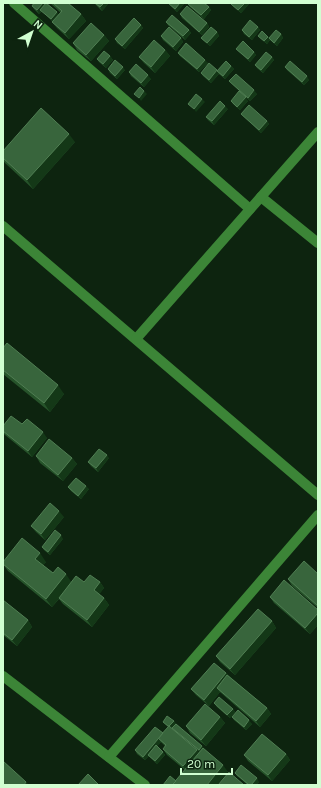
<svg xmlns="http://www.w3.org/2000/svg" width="321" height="788" font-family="Karla,sans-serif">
  <rect width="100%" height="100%" fill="#0d240f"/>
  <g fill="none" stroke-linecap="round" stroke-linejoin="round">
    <g stroke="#3c8537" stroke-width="10">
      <path d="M14,3L250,209"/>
      <path d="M261,197L318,243"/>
      <path d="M3,226L318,495"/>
      <path d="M136,339L318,132"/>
      <path d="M3,676L145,785"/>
      <path d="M109,757L318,515"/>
    </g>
  </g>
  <g fill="#26532a" fill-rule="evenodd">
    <path d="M34,3H49L48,4L59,15L61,13L50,3H68L81,14L86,21L69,39L57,28L52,22H53L42,11L39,14L34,9L32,6Z"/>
    <path d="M94,3H109L102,11Z"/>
    <path d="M168,3H185L177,12Z"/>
    <path d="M250,3L241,13L234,7L231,4Z"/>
    <path d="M188,4L209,7L211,10L204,19L190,7Z"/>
    <path d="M180,14L207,23L209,27L202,35L182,18Z"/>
    <path d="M166,22L189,30L191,33L185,40L168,25Z"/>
    <path d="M141,25L143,28L125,49L117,43L115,39Z"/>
    <path d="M258,27L260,30L252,40L244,34L242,30Z"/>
    <path d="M217,32L219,36L210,46L204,41L201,38Z"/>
    <path d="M281,34L283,38L277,46L270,40L267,44L261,39L258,36L268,37L269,38Z"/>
    <path d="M104,35L109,41L91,61L77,50L73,43Z"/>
    <path d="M161,36L181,38L183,42L176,51L163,40Z"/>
    <path d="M236,49L254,52L256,55L250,62L239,52Z"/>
    <path d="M165,50L170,56L155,73L144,63L139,57Z"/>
    <path d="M178,53L208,63L199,72L180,56Z"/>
    <path d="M110,56L113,60L106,68L99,62L97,59Z"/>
    <path d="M272,57L274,60L263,73L257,68L255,65Z"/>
    <path d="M231,66L234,69L225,79L219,74L211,83L203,76L201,73L217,71Z"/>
    <path d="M285,67L309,80L304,85L287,70Z"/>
    <path d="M108,69L125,70L117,79L110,73Z"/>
    <path d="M129,72L151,79L144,87L131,76Z"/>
    <path d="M229,81L257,94L250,101L232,84Z"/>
    <path d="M231,101H248L240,110L233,104Z"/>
    <path d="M228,109L214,125L208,120L206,117Z"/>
    <path d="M241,114L267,121L269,124L261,133L244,117Z"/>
    <path d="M75,142L33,189L5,163L3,160V151Z"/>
    <path d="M3,348L64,394L50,412L3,374Z"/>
    <path d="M22,424L47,438L32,457L5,435L3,433V426Z"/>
    <path d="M36,456L72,458L77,464L63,481L40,463Z"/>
    <path d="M109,458L98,472L91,466L88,462Z"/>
    <path d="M68,487L89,489L81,499L71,491Z"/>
    <path d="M64,517L45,540L36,532L31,526Z"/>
    <path d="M63,539L50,555L44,550L42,547Z"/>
    <path d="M3,562H46L43,565L53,573L71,582H100L104,588L99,594L104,598L109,605L92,627L63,604L59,599L52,607L8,571L3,564Z"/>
    <path d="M318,574V608L292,586L288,579Z"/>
    <path d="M270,597L318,610V625L310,634L274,603Z"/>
    <path d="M3,600L28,620L32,627L17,646L3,635Z"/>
    <path d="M272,621L276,628L235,675L220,662L216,656Z"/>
    <path d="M226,673L228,675L267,708L271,714L260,727L220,692L209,706L196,695L191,689Z"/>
    <path d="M214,703L233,709L235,712L230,718L217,707Z"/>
    <path d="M220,717L225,723L206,746L190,733L186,726Z"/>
    <path d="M232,717L252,724L246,730L234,720Z"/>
    <path d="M174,721L176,724L204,749L228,772L176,781L185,770L167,755L163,749L165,746L161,742L157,746L163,752L165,755L157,764L149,756L145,760L137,754L135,750L163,733L168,727L163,722ZM173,728L175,731L200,752L199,753L197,750L172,729Z"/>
    <path d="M286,754L290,760L272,781L248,761L244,755Z"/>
    <path d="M235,773L259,782L256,785H248L237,776Z"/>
  </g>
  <g fill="#143817">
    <path d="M43,3H49L42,11L40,10L42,11L39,14L37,10Z"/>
    <path d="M104,3H109L102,11L100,7Z"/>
    <path d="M180,3H185L177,12L175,9Z"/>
    <path d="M245,3H250L241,13L238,10Z"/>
    <path d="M209,7L211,10L204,19L201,15Z"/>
    <path d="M57,12L59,15L53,22L51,19Z"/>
    <path d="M81,14L86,21L69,39L65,33Z"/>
    <path d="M207,23L209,27L202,35L199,32Z"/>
    <path d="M141,25L143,28L125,49L122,46Z"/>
    <path d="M258,27L260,30L252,40L249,37Z"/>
    <path d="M189,30L191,33L185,40L183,36Z"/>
    <path d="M217,32L219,36L210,46L207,43Z"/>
    <path d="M281,34L283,38L277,46L274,43Z"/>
    <path d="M104,35L109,41L91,61L86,55Z"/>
    <path d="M268,37L270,40L267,44L264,41Z"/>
    <path d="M181,38L183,42L176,51L173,47Z"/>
    <path d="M165,50L170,56L155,73L151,67Z"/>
    <path d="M254,52L256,55L250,62L248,59Z"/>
    <path d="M110,56L113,60L106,68L103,64Z"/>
    <path d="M272,57L274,60L263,73L261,70Z"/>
    <path d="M205,60L208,63L199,72L197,69Z"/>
    <path d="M231,66L234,69L225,79L223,76Z"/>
    <path d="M123,67L125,70L117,79L115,76Z"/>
    <path d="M217,70L219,74L211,83L209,80Z"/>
    <path d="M148,75L151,79L144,87L141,83Z"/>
    <path d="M307,76L309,80L304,85L302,82Z"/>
    <path d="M254,90L257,94L250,101L248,98Z"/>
    <path d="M144,91L147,94L141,101L139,98Z"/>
    <path d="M246,97L248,101L240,110L237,107Z"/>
    <path d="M202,99L205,102L196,112L194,109Z"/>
    <path d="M225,106L228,109L214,125L212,121Z"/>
    <path d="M267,121L269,124L261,133L259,130Z"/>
    <path d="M69,134L75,142L33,189L27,180Z"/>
    <path d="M58,385L64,394L50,412L44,403Z"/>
    <path d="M43,432L47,438L32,457L28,451Z"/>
    <path d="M107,455L109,458L98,472L96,468Z"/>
    <path d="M72,458L77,464L63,481L58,475Z"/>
    <path d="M86,486L89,489L81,499L78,496Z"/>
    <path d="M59,511L64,517L45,540L41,534Z"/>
    <path d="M61,535L63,539L50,555L48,552Z"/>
    <path d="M40,553L46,562L41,568L35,559Z"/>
    <path d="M66,574L72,583L52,607L46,599Z"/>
    <path d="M100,582L104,588L98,596L94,590Z"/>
    <path d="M104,598L109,605L92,627L87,620Z"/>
    <path d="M318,613V625L310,634L305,628Z"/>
    <path d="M28,620L32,627L17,646L12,640Z"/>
    <path d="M272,621L276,628L235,675L230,669Z"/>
    <path d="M226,673L231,679L217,688L220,692L209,706L204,700Z"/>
    <path d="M267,708L271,714L260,727L256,721Z"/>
    <path d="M233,709L235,712L230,718L227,715Z"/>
    <path d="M220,717L225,723L206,746L201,740Z"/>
    <path d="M249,720L252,724L246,730L244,727Z"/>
    <path d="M174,721L176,724L171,730L169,727Z"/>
    <path d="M158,738L161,742L149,756L148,755L149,756L145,760L143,757Z"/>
    <path d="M202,746L204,749L201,753L199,750Z"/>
    <path d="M197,750L201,756L187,772L183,766Z"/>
    <path d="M163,752L165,755L157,764L155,761Z"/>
    <path d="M286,754L290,760L272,781L268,775Z"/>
    <path d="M223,765L228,772L217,785H207Z"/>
    <path d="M257,778L259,782L256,785H251Z"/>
    <path d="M26,782L29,785H24Z"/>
  </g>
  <g fill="#38653c" stroke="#507e53">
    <path d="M34,3H43L37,10L32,6Z"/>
    <path d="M46,3L57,12L51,19L40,10Z"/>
    <path d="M53,3H68L81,14L65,33L52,22L62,11Z"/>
    <path d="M95,3H104L100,7Z"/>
    <path d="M168,3H180L175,9Z"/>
    <path d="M189,3H204L209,7L201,15L188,4Z"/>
    <path d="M232,3H245L238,10L231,4Z"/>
    <path d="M187,6L207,23L199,32L180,14Z"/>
    <path d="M172,15L189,30L183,36L166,22Z"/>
    <path d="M134,18L141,25L122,46L115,39Z"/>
    <path d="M250,20L258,27L249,37L242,30Z"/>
    <path d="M91,23L104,35L86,55L73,43Z"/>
    <path d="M169,27L181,38L173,47L161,36Z"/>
    <path d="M211,27L217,32L207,43L201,38Z"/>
    <path d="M276,30L281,34L274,43L269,38Z"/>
    <path d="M262,31L268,37L264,41L258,36Z"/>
    <path d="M154,40L165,50L151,67L139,57Z"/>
    <path d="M243,41L254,52L248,59L236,49Z"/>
    <path d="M186,43L205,60L197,69L178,53Z"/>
    <path d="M104,51L110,56L103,64L97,59Z"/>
    <path d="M266,52L272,57L261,70L255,65Z"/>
    <path d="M115,60L123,67L115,76L108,69Z"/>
    <path d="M226,61L231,66L223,76L217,71Z"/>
    <path d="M290,61L307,76L302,82L285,67Z"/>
    <path d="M209,63L217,70L209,80L201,73Z"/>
    <path d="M136,64L148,75L141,83L129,72Z"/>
    <path d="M236,74L254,90L248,98L229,81Z"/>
    <path d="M140,87L144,91L139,98L134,94Z"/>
    <path d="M239,91L246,97L237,107L231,101Z"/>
    <path d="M196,94L202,99L194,109L188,104Z"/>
    <path d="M220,101L225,106L212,121L206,117Z"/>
    <path d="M249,105L267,121L259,130L241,114Z"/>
    <path d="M41,108L69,134L27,180L3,158V151Z"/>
    <path d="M7,343L58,385L44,403L3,370V348Z"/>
    <path d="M11,416L22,424L27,419L43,432L28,451L3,431V426Z"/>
    <path d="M49,439L72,458L58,475L36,456Z"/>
    <path d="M99,449L107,455L96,468L88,462Z"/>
    <path d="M76,478L86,486L78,496L68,487Z"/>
    <path d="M50,503L59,511L41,534L31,526Z"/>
    <path d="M55,530L61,535L48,552L42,547Z"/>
    <path d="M22,538L40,553L35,559L53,573L58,567L66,574L46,599L3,564V562Z"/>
    <path d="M304,561L318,574V606L288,579Z"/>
    <path d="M90,575L100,582L94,590L104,598L87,620L59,598L76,576L84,582Z"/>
    <path d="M284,580L318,610V613L305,628L270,597Z"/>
    <path d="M3,600L28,620L12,640L3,633Z"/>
    <path d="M258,609L272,621L230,669L216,656Z"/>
    <path d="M214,663L226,673L204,700L191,689Z"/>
    <path d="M227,675L267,708L256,721L217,688Z"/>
    <path d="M219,697L233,709L227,715L214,703Z"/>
    <path d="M205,704L220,717L201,740L186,726Z"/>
    <path d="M238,710L249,720L244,727L232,717Z"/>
    <path d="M167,716L174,721L169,726H168L163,722Z"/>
    <path d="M176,724L202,746L199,750L172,728Z"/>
    <path d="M169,726L197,750L183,766L163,749L166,745L158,738Z"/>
    <path d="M155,727L163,733L143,757L135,750Z"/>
    <path d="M262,734L286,754L268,775L244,755Z"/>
    <path d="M156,745L163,752L155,761L148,755Z"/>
    <path d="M203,748L223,765L207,785H172Z"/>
    <path d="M3,761L26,782L24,785H3Z"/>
    <path d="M241,765L257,778L251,785H249L235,773Z"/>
    <path d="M229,772L244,785H218Z"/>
    <path d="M88,774L99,785H78Z"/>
    <path d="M170,776L176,781L172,785H163Z"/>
  </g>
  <rect width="321" height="788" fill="none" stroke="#d1ffd1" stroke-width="8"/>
  <g transform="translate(32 32) rotate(40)" stroke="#0d240f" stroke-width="3" paint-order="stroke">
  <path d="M0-3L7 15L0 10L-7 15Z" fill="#d1ffd1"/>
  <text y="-6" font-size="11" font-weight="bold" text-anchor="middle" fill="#d1ffd1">N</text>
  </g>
  <path d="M181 768v6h51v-6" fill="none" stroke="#d1ffd1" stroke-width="2"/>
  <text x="187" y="768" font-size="12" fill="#d1ffd1" stroke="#0d240f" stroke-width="3" paint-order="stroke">20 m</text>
</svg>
